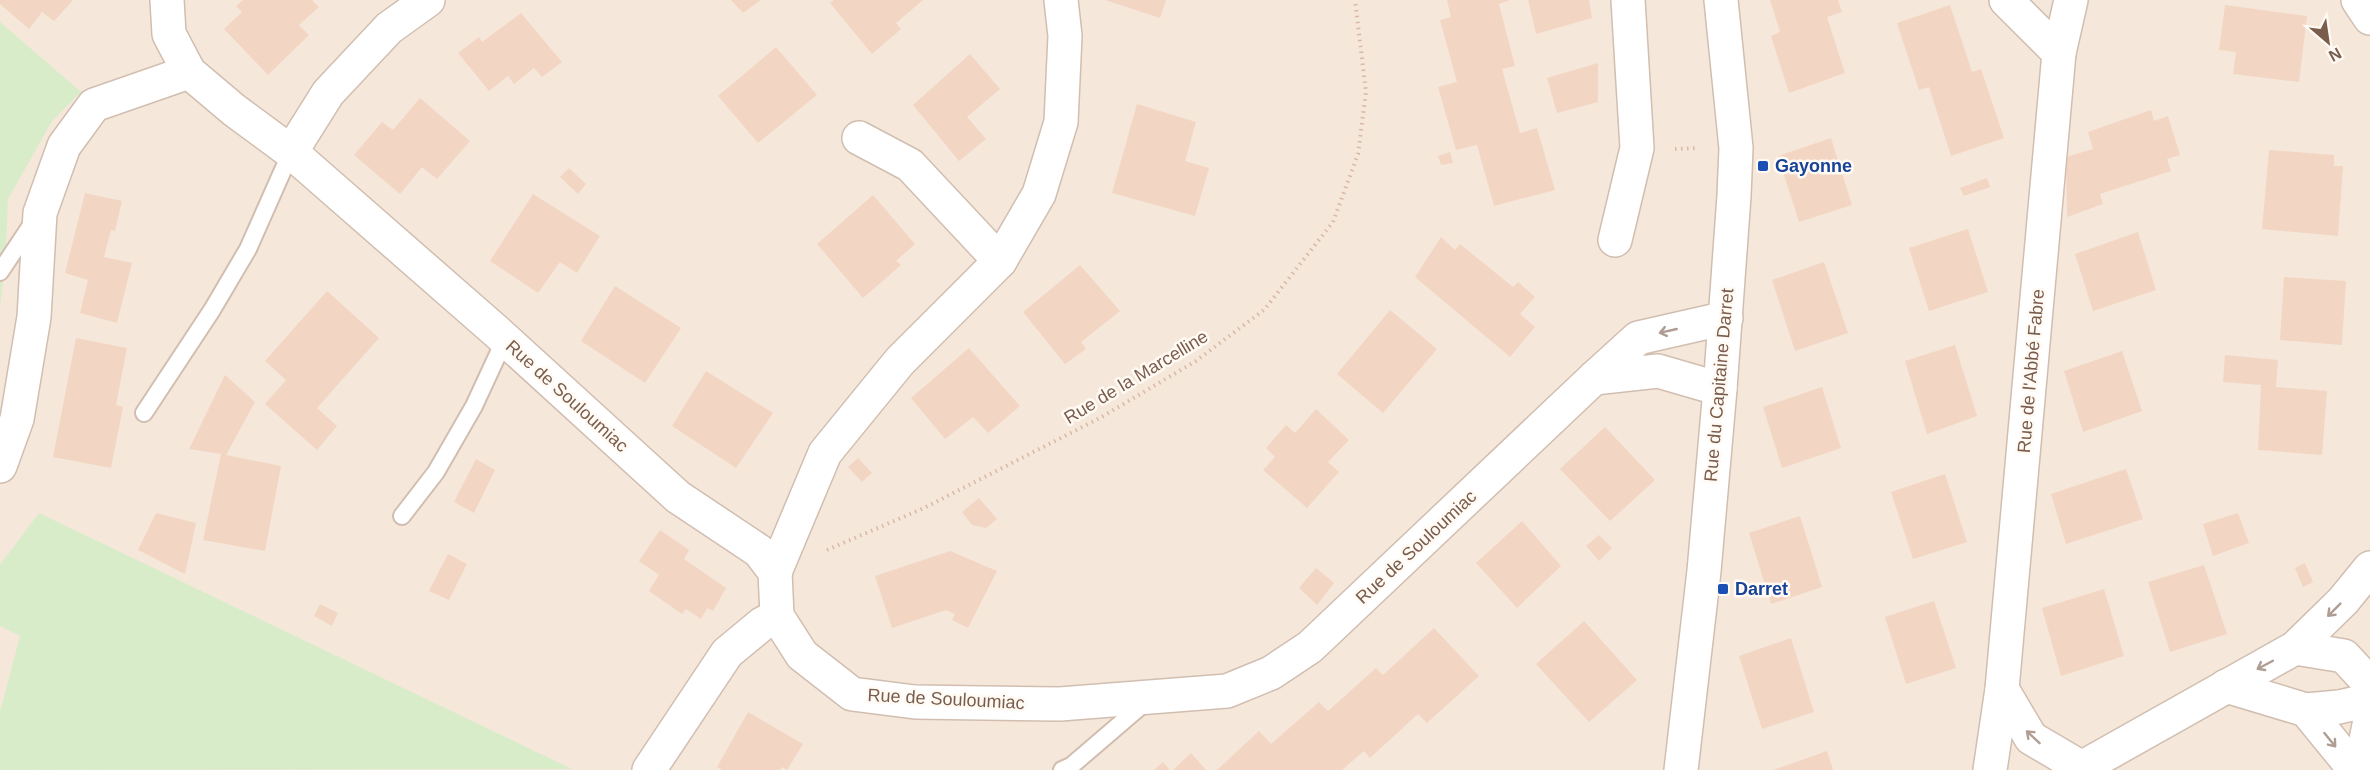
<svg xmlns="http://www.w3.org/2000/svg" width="2370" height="770" font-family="Helvetica,sans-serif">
  <rect width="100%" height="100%" fill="#fdf6ec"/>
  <rect fill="#f5e8da" x="0" y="0" width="2370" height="770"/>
  <g fill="#d8ecc9">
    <path d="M0,22L81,92L52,121L8,199L5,266L0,308Z"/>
    <path d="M39,513L572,769L0,770V712L20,636L0,626V565Z"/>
  </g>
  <g fill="#f3d5c3">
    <path d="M0,0H73L54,21L42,12L29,29L0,4Z"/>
    <path d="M243,0H312L319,7L299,25L309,35L268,75L224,29L242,12L236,6Z"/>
    <path d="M731,0H761L743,13Z"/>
    <path d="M834,0H923L896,23L901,29L872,54L830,3Z"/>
    <path d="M1105,0H1166L1160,18Z"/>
    <path d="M1447,0H1510L1499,4L1515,66L1502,69L1520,133L1537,128L1555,190L1494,206L1477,145L1456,150L1438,87L1457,82L1440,20L1451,17Z"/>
    <path d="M1528,0H1589L1592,18L1536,34Z"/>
    <path d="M1770,0H1838L1842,12L1827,17L1845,73L1789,93L1771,36L1780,32Z"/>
    <path d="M1950,5L1972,72L1981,69L2004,138L1951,156L1929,87L1919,90L1897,23Z"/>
    <path d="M2225,5L2307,16L2299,82L2233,74L2236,52L2219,50Z"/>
    <path d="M521,13L562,62L542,77L534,68L514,84L508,76L489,91L458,53L479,37L482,42Z"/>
    <path d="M776,47L817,95L758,143L718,96Z"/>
    <path d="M970,54L1000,89L967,117L986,139L959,161L913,105Z"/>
    <path d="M1598,63V102L1557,113L1547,78Z"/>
    <path d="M420,98L470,141L437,179L422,167L400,194L354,155L382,122L393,130Z"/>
    <path d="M1137,104L1196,122L1185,161L1209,168L1195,216L1112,193Z"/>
    <path d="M2151,110L2154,121L2168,116L2180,155L2167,159L2171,171L2100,194L2103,204L2067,217L2066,157L2093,149L2088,132Z"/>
    <path d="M1831,138L1852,205L1799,222L1778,156Z"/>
    <path d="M2269,150L2334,155V166H2343L2338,236L2262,229Z"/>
    <path d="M1450,152L1453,163L1441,165L1438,156Z"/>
    <path d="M569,168L586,184L578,194L560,177Z"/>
    <path d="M1987,178L1990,187L1964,196L1960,188Z"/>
    <path d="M85,193L122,201L115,231L111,230L104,257L132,263L117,323L80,313L88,280L65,273Z"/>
    <path d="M533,194L600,236L577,273L560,262L538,293L490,261Z"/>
    <path d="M873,195L915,244L896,261L901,265L863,298L817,244Z"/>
    <path d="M1968,229L1988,292L1929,311L1909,248Z"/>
    <path d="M2138,232L2156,290L2093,311L2075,254Z"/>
    <path d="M1441,237L1455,250L1460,244L1513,287L1518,282L1535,297L1520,314L1535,327L1510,357L1415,277Z"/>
    <path d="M1824,262L1848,333L1795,351L1772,280Z"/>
    <path d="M1080,265L1120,311L1081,342L1086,349L1065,364L1023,312Z"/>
    <path d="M2284,277L2346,281L2342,345L2280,340Z"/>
    <path d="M615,286L681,328L645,383L581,341Z"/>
    <path d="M327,291L379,338L317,408L337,426L317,450L265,404L286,380L265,361Z"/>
    <path d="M1390,310L1437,349L1383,413L1337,374Z"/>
    <path d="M76,338L127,348L116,405L123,407L111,468L53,457Z"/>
    <path d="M1955,345L1977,416L1927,434L1905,361Z"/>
    <path d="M969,348L1020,406L988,433L973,417L945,439L911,398Z"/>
    <path d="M2122,351L2142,411L2083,432L2064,371Z"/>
    <path d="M2225,355L2278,360L2276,387L2327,391L2322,455L2258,450L2261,385L2223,382Z"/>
    <path d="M706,371L773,413L736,468L672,426Z"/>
    <path d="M225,375L255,402L226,455L281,466L265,551L203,540L221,454L189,449Z"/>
    <path d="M1822,387L1841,448L1782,468L1763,407Z"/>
    <path d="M1316,409L1349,440L1328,462L1339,472L1307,508L1263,470L1275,457L1266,448L1286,425L1295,433Z"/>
    <path d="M1605,427L1655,480L1610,521L1560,469Z"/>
    <path d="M858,458L872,473L862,482L848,467Z"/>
    <path d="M476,459L495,470L474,513L454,502Z"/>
    <path d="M2126,469L2143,519L2066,544L2051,494Z"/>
    <path d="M1945,474L1967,542L1913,559L1891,492Z"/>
    <path d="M979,498L997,519L986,528L972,525L962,512Z"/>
    <path d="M156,513L196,523L185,574L138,550Z"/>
    <path d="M2238,513L2249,543L2213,556L2203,524Z"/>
    <path d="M1800,516L1822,587L1771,604L1749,533Z"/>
    <path d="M1522,521L1561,566L1517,608L1476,563Z"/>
    <path d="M660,530L689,550L684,559L726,588L713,611L707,608L701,619L686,609L682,614L649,591L659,575L639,561Z"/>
    <path d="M1599,535L1612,548L1599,561L1586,546Z"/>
    <path d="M950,551L997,571L968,628L952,620L955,614L946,610L892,628L875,576Z"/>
    <path d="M448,554L467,564L449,600L429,591Z"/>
    <path d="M2305,563L2313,582L2303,587L2295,568Z"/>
    <path d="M2204,565L2227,634L2170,652L2148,582Z"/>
    <path d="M1316,568L1334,583L1317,605L1299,588Z"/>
    <path d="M2104,589L2124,656L2061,676L2042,608Z"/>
    <path d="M1934,601L1956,668L1906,684L1885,617Z"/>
    <path d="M320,604L338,613L332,626L314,616Z"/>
    <path d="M1584,621L1637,680L1589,722L1536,664Z"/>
    <path d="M1434,628L1479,676L1427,723L1418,714L1370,758L1364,751L1342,770H1217L1259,731L1271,744L1319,702L1328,711L1376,668L1383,675Z"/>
    <path d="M1791,638L1814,712L1762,729L1739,656Z"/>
    <path d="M748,712L803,744L787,770L782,767L780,770H722L717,767Z"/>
    <path d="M1827,751L1833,770H1773Z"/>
    <path d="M1191,753L1206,770H1173Z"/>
    <path d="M1163,762L1170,770H1154Z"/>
  </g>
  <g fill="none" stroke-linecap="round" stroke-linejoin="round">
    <defs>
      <g id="lane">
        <path d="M0,272L34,221"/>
        <path d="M144,413L212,310L248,249L291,152"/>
        <path d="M402,516L436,472L474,406L505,339"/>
        <path d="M1062,770L1071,766L1148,700"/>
      </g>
      <g id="street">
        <path d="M167,0L169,34L189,72L234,110L291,152L497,332L678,497L759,551L775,572L777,616L802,655L852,694L915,702L1060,704L1227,691L1271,673L1310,647L1594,378"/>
        <path d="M2006,0L2059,53"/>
        <path d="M2358,0L2370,18"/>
        <path d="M859,138L910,165L1000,261"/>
        <path d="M291,152L328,93L389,28L428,0"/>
        <path d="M1615,240L1637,148L1628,0"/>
        <path d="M1720,389L1658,371L1594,378L1638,338L1726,318"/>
        <path d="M0,466L17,419L34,317L40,213L64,146L94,105L189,72"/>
        <path d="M775,572L825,453L900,361L1000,261L1039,194L1061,122L1065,36L1061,0"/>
        <path d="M2295,648L2343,601L2370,568"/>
        <path d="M2226,686L2306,710L2355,770"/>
        <path d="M2002,689L2031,738L2082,768"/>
        <path d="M2306,710L2339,707L2370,700"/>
        <path d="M649,770L727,653L762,624L777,616"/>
        <path d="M1681,770L1704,571L1720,389L1734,196L1736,148L1721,0"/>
        <path d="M1990,770L2002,689L2059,53L2071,0"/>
        <path d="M2078,770L2295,648L2344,656L2370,684"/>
        <path d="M2360,770L2370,720"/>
      </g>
    </defs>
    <use href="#lane" stroke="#d1beb0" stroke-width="20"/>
    <use href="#street" stroke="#d1beb0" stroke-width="36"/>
    <g stroke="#d9b8a5" stroke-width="4" stroke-dasharray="1.5 4.5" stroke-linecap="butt">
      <path d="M1675,149L1698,148"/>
      <path d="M827,550L924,508L1100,418L1196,361L1264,310L1333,222L1358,154L1366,92L1355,0"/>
    </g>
    <use href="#lane" stroke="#fff" stroke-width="16"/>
    <use href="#street" stroke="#fff" stroke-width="33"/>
  </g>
  <defs><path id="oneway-shaft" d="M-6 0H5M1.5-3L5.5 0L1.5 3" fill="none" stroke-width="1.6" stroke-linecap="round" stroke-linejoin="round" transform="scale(1.5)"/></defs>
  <g stroke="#af9d94">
    <use href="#oneway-shaft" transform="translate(1668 331) rotate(167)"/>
    <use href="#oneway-shaft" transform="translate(2334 610) rotate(135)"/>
    <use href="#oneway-shaft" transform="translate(2265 665) rotate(152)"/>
    <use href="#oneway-shaft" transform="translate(2033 737) rotate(-137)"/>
    <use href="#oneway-shaft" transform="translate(2330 740) rotate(51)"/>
  </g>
  <g fill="#1a4fb4" stroke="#fffaf3" stroke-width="2">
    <rect x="1757" y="160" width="12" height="12" rx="3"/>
    <rect x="1717" y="583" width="12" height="12" rx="3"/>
  </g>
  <g text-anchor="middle" stroke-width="5" stroke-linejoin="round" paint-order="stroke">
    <g font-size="18" font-weight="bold" fill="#164399" stroke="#fffaf3" text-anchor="start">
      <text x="1775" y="172">Gayonne</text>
      <text x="1735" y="595">Darret</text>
    </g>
    <g font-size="18" fill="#7a5c4d" stroke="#fffaf3">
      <text transform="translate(2031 371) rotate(-85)" y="6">Rue de l'Abbé Fabre</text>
      <text transform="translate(1136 377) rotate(-31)" y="6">Rue de la Marcelline</text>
      <text transform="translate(1719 385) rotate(-85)" y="6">Rue du Capitaine Darret</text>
      <text transform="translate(567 396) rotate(42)" y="6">Rue de Souloumiac</text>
      <text transform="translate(1416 547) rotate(-43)" y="6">Rue de Souloumiac</text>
      <text transform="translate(946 699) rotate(3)" y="6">Rue de Souloumiac</text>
    </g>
  </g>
  <g transform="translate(2328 42) rotate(151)" stroke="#fffaf3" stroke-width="4.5" paint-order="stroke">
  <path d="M0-4.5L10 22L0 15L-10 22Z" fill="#7a5c4d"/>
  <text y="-9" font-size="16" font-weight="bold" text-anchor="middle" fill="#7a5c4d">N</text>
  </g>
</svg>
